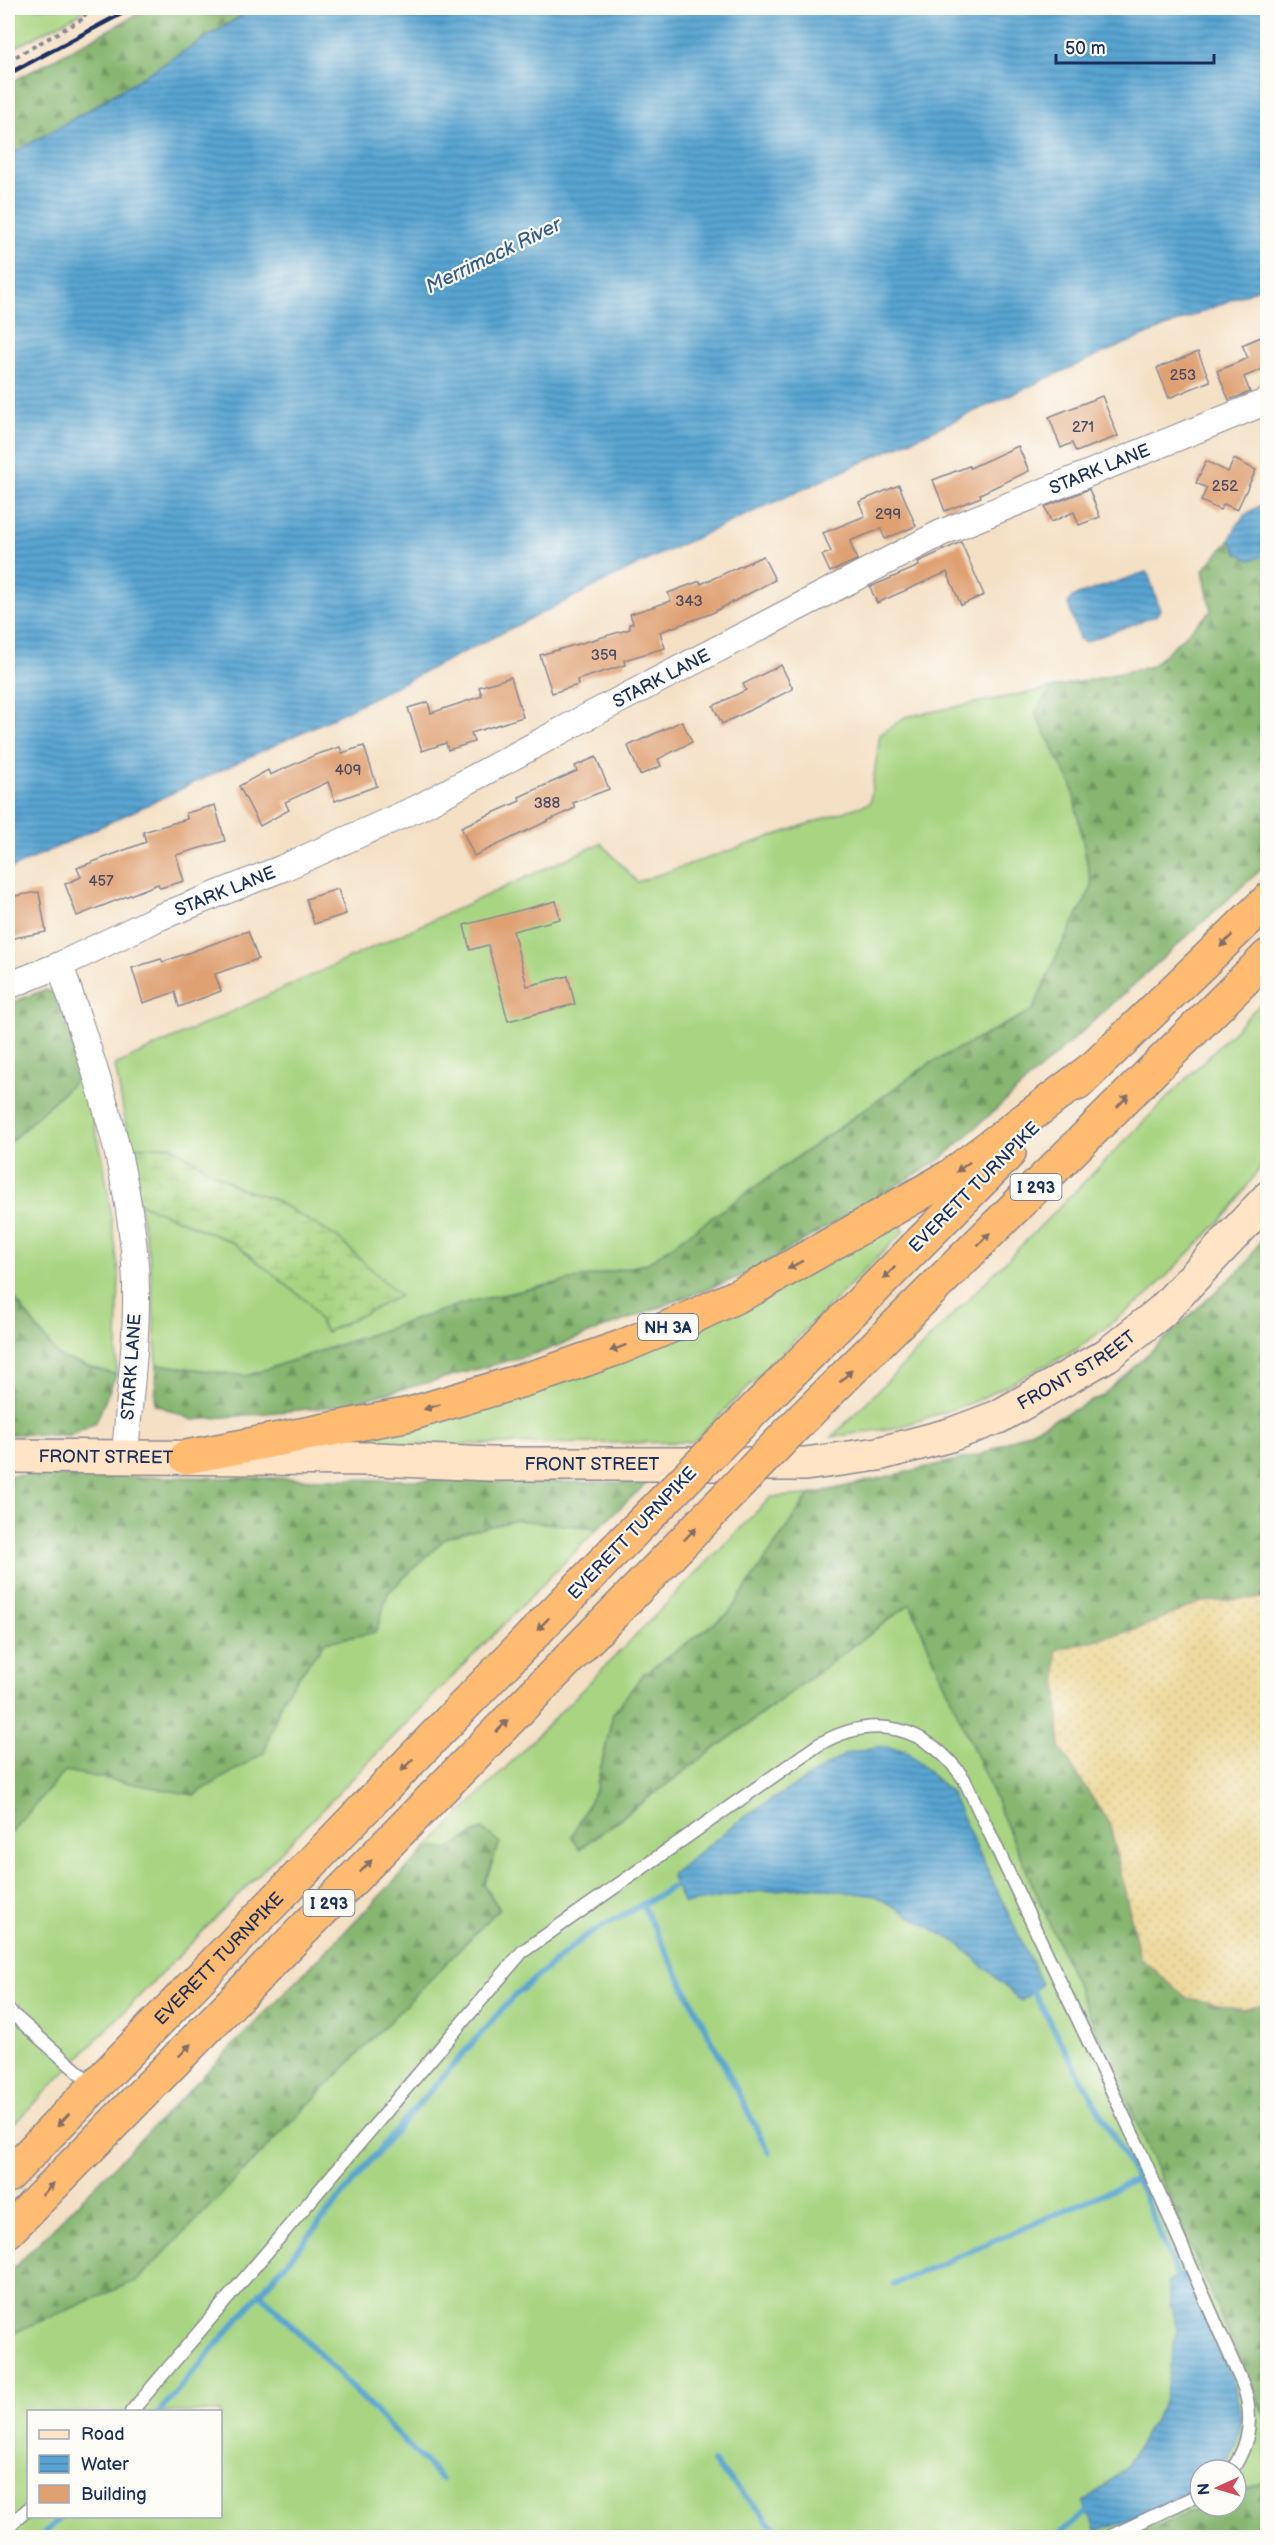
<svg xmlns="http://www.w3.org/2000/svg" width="1275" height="2545" font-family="'Balsamiq Sans',sans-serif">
  <defs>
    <pattern id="forest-firs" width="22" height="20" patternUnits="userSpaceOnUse" patternTransform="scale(1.5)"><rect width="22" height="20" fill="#86b670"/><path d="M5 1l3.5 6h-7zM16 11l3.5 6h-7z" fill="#6d945f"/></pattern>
    <pattern id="wetland-marsh" width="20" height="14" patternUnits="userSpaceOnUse" patternTransform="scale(1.5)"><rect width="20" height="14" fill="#a9d582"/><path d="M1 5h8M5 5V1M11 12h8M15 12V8" fill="none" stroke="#91b773"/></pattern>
    <pattern id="sand-dots" width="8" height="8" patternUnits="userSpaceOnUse" patternTransform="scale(1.5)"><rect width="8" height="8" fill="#eeda9e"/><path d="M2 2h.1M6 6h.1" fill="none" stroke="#ccbb8a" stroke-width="1.8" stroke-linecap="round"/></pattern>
    <pattern id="water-rules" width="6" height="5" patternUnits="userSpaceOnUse" patternTransform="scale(1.5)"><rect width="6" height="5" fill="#59a4d1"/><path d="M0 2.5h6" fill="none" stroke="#4986ad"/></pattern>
  </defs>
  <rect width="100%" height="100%" fill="#fdfcf7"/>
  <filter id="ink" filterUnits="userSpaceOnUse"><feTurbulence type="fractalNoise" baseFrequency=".0167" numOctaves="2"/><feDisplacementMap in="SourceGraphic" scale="12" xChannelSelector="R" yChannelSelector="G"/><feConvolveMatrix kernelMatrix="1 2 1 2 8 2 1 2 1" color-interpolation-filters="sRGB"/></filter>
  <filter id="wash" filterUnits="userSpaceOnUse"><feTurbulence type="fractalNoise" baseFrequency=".008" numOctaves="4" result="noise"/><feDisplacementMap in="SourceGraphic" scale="24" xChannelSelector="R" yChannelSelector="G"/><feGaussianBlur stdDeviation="1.35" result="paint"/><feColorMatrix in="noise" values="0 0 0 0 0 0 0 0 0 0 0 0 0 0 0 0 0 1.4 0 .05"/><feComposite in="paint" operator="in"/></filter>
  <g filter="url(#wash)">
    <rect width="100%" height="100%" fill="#f4e0c5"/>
    <g fill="#a9d582" stroke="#628270" stroke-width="1.5" fill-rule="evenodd">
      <path d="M8,8H90L8,51Z"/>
      <path d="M1052,688L1036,713L1072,786L1092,887L1057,955L1033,1010L929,1064L646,1264L464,1303L246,1376L157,1364L150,1261L139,1203L234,1243L309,1303L326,1332L399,1296L338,1238L271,1198L240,1189L171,1146L130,1147L115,1065L601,843L637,882L870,803L880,735L905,717Z"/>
      <path d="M1267,997V1157L1230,1211L1149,1294L1076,1350L974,1402L899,1427L832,1437Z"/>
      <path d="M81,1075L103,1159L119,1274L116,1375L59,1357L8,1290V1144Z"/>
      <path d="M897,1222L904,1231L693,1442L317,1446L402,1425Z"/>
      <path d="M809,1495L729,1613L643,1674L613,1714L596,1789L572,1837L580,1849L910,1604L1267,2421V2481L1236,2493V2470H1200V2506H1205L1132,2538L8,2537V2335L138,2279L499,1908L484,1885L482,1829L448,1849L427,1848L771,1497ZM28,2412H220V2516H28Z"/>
      <path d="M516,1520L598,1528L8,2130V1833H11L65,1771L194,1795L263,1753L283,1697L325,1642L376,1632L388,1593L447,1537Z"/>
    </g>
    <g fill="url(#forest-firs)" stroke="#507267" stroke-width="1.5">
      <path d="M149,8H254L89,110L8,156V84Z"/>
      <path d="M1230,540L1238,553L1250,560L1267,555V864L940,1160L747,1274L541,1352L340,1406L193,1420L155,1404L157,1364L246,1376L464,1303L646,1264L929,1064L1033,1010L1057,955L1092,887L1072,786L1035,713L1052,688L1152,666L1211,611L1203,570Z"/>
      <path d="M44,990L57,993L81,1075L8,1144V1004Z"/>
      <path d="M1267,1230V1599L1201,1602L1135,1630L1057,1650L1060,1748L1110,1825L1140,1958L1242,2009L1267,2003V2421L910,1604L579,1849L572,1836L596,1789L613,1714L643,1674L729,1613L809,1495L983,1454L1102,1396L1246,1264Z"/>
      <path d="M8,1290L59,1357L116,1375L96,1422L71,1435L8,1434Z"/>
      <path d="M8,1475L647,1483L598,1528L516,1520L447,1537L388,1593L376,1632L325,1642L283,1697L264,1753L194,1795L65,1771L10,1833H8Z"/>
      <path d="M482,1829L500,1842L484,1885L499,1909L138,2280L8,2335V2274L427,1848L448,1849Z"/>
      <path d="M1267,2481V2537H1132L1205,2506H1236V2493Z"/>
    </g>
    <path fill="url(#wetland-marsh)" stroke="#628270" stroke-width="1.5" d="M171,1146L240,1189L271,1198L338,1238L400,1296L326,1332L309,1303L234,1243L139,1203L130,1147Z"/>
    <path fill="url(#sand-dots)" stroke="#84847e" stroke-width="1.5" d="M1257,1598L1268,1599V2003L1242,2009L1187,1998L1140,1958L1110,1825L1060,1748L1056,1650L1135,1630L1201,1602Z"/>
    <g fill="url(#water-rules)" stroke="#3a6a98" stroke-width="1.5">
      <path d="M254,8H1267V285L1103,353L656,556L326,721L8,870V156L89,110Z"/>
      <path d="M1267,502V555L1250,560L1238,553L1230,540C1238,518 1247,512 1267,502Z"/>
      <path d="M1146,572L1149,576L1160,610L1156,616L1085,642L1079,639L1068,603L1072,597Z"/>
      <path d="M878,1746L905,1750L950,1792L1042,1984L1021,2001L959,1944L876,1896L812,1887L754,1892L684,1904L671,1875L746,1815L846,1754Z"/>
      <path d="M1185,2273C1195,2296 1205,2319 1216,2341C1236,2385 1258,2428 1219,2470H1200V2486L1135,2518L1096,2532L1084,2502L1126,2467L1164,2403L1177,2330L1167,2283Z"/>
    </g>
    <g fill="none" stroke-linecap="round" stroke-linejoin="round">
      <g stroke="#59a4d1" stroke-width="6">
        <path d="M642,1904L769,2153"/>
        <path d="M1029,1984L1137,2179L1180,2282"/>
        <path d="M894,2284L1137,2179"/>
        <path d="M260,2293L441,2479"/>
        <path d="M159,2412L309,2236L394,2132L513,1997L584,1937L682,1882"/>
        <path d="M713,2462L785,2538"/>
        <path d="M40,2538L62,2516"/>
        <path d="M1054,2538L1094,2507"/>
      </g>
    </g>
    <g id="blocks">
      <g fill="#dfa072">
        <path d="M1268,334V367L1244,377L1250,392L1229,400L1217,371L1248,358L1242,345Z"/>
        <path d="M1198,352L1210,381L1169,398L1157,368Z"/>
        <path d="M1102,396L1118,436L1076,452L1072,443L1061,448L1049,417Z"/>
        <path d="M1018,446L1029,471L980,494L981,497L945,511L933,480L969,466L970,468Z"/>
        <path d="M1234,459L1256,470L1237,510L1224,504L1220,510L1201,501L1207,488L1196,483L1206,461L1228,472Z"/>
        <path d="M899,485L916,526L885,539L881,529L850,541L857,560L830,572L822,555L831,552L823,533L865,516L859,502Z"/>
        <path d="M1089,489L1100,517L1079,525L1074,512L1051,522L1045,507Z"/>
        <path d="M961,542L984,595L961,605L947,572L877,603L870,587L919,566L918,562Z"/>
        <path d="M763,556L775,580L710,614L660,632L665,648L624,660L625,665L577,680L578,685L552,693L540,655L630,629L629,624L633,623L630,614L671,601L668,593L700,581L701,584Z"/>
        <path d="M781,665L793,689L722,724L713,706L746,690L743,684Z"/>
        <path d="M511,677L523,717L471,733L474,742L448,750L446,743L422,751L408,708L428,702L431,713L482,696L479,687Z"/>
        <path d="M682,721L692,742L658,759L661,766L640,775L628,746Z"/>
        <path d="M364,746L377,786L335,801L328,782L285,802L289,810L260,826L239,786L268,770L270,775L315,755L340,747L342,753Z"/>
        <path d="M596,757L609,789L573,803L575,808L474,856L461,827L520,801L519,797L577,771L575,766Z"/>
        <path d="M215,805L225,841L176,855L184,881L160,888L158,884L77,916L65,884L81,877L77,868L146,842L143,832L187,819L186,813Z"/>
        <path d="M338,889L346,914L314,924L306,899Z"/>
        <path d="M39,892L46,932L8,939V897Z"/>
        <path d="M556,901L560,919L513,931L527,986L568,976L575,1004L508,1021L488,945L470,950L464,925Z"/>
        <path d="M248,931L258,959L215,974L221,991L179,1007L175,992L143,1003L132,968L161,959L163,962Z"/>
      </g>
    </g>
  </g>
  <g filter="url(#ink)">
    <use href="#blocks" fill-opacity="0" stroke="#888892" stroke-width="1.5"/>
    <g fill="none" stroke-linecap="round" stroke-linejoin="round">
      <defs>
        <g id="lane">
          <path d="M8,2010L94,2086"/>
          <path d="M131,2412L522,1952L818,1745C874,1712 927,1726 964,1779L1139,2148L1243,2385C1254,2416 1250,2443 1232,2470"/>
          <path d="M8,2527L28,2509"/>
          <path d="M1107,2538L1200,2494"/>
        </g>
        <g id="street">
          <path d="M60,965C95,1069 134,1176 136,1287C137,1343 129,1400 125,1455"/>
          <path id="s1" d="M8,986L60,965L160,917L283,868L418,808L581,720L941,533L1268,401"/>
        </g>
        <g id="secondary">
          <path id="s2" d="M8,1456L377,1459L490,1464H805L878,1454L950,1435L998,1417L1107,1355L1162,1311L1268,1198"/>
        </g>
        <g id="highway">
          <path d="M1077,1084L1268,900"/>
          <path d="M759,1405L1009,1153"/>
          <path d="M804,1417L1268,956"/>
          <path d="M186,1457L410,1414L550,1372L621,1347L688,1319L754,1288L949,1177L1093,1068"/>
          <path id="s3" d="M8,2176L613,1552"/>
          <path d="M8,2231L650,1576"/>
        </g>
      </defs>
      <use href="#lane" stroke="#888892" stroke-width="15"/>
      <use href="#street" stroke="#888892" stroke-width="28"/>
      <use href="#secondary" stroke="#888892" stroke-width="36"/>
      <use href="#highway" stroke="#888892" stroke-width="36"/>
      <g stroke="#888892" stroke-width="4" stroke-dasharray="4.5 4.5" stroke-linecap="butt">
        <path d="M8,61L86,17L82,8"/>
        <path d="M8,94L10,100L8,107"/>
      </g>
      <use href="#lane" stroke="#fff" stroke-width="12"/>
      <use href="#street" stroke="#fff" stroke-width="26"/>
      <use href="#secondary" stroke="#ffe4c6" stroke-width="33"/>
      <use href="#highway" stroke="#ffbb71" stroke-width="33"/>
      <path stroke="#1b2f5e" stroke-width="4.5" d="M8,74L132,8"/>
      <defs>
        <g id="highway-bridge">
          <path d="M613,1552L759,1405"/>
          <path d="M650,1576L804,1417"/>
        </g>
      </defs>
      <use href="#highway-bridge" stroke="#888892" stroke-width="36" stroke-linecap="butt"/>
      <use href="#highway-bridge" stroke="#ffbb71" stroke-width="33"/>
    </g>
    <defs><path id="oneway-solid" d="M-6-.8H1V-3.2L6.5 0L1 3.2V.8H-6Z" transform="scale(1.5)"/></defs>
    <g fill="#826e67">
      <use href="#oneway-solid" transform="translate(1226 941) rotate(135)"/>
      <use href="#oneway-solid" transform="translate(1123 1101) rotate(-45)"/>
      <use href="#oneway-solid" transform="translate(963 1167) rotate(143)"/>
      <use href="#oneway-solid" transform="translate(984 1239) rotate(-45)"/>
      <use href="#oneway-solid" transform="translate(795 1265) rotate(151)"/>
      <use href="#oneway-solid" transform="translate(889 1273) rotate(135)"/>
      <use href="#oneway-solid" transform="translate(618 1348) rotate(159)"/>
      <use href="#oneway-solid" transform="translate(846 1376) rotate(-45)"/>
      <use href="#oneway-solid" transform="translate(432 1407) rotate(163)"/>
      <use href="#oneway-solid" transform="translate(690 1534) rotate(-46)"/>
      <use href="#oneway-solid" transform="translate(543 1624) rotate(134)"/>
      <use href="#oneway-solid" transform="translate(502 1726) rotate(-46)"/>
      <use href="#oneway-solid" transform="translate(407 1765) rotate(134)"/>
      <use href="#oneway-solid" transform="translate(366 1866) rotate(-46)"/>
      <use href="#oneway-solid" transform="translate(185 2050) rotate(-46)"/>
      <use href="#oneway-solid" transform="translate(63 2120) rotate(134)"/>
      <use href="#oneway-solid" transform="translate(48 2189) rotate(-46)"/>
    </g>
  </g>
  <g text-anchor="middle" stroke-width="4.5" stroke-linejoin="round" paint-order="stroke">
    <g font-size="15" fill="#4c4b63">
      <text x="1183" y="380">253</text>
      <text x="1083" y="432">271</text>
      <text x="1225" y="491">252</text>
      <text x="888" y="519">299</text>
      <text x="689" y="606">343</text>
      <text x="604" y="660">359</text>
      <text x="348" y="775">409</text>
      <text x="547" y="808">388</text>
      <text x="101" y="886">457</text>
    </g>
    <g fill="#fdfcf7" stroke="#5f6c8c" stroke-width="1.5">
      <rect x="1010.5" y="1174" width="51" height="26" rx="4.5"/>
      <rect x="638" y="1314" width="60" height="26" rx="4.5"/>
      <rect x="303.5" y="1890" width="51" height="26" rx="4.5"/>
    </g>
    <g font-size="16" font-weight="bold" fill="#1b2f5e">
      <text x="1036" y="1193">I 293</text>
      <text x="668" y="1333">NH 3A</text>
      <text x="329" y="1909">I 293</text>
    </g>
    <g font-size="18" fill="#1b2f5e" stroke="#fdfcf7">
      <text dy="6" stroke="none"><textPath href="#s1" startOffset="1209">STARK LANE</textPath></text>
      <text dy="6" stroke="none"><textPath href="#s1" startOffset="723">STARK LANE</textPath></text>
      <text dy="6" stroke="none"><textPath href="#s1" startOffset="237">STARK LANE</textPath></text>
      <text transform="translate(974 1187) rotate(-45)" y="6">EVERETT TURNPIKE</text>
      <text transform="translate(131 1367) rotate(-86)" y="6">STARK LANE</text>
      <text dy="6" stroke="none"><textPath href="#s2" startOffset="1088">FRONT STREET</textPath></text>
      <text dy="6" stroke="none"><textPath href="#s2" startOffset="98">FRONT STREET</textPath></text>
      <text dy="6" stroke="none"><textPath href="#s2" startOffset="584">FRONT STREET</textPath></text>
      <text transform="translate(632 1533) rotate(-46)" y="6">EVERETT TURNPIKE</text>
      <text dy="6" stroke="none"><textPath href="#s3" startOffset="303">EVERETT TURNPIKE</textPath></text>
    </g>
    <g font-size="20" font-style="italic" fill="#345e8c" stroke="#fdfcf7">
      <text transform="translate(493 255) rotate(-26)" y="7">Merrimack River</text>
    </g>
  </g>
  <rect width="1275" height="2545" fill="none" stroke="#fdfcf7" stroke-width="30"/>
  <rect x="27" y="2410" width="195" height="108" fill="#fdfcf7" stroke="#a3aaba" stroke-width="1.5"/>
  <rect x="39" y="2430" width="30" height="9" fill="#ffe4c6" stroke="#a3aaba" stroke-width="1.5"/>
  <text x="81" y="2440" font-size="18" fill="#1b2f5e">Road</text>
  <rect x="39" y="2455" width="30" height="18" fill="url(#water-rules)" stroke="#a3aaba" stroke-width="1.5"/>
  <text x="81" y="2470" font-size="18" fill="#1b2f5e">Water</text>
  <rect x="39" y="2485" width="30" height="18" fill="#dfa072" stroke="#a3aaba" stroke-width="1.5"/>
  <text x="81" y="2500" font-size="18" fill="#1b2f5e">Building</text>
  <g transform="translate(1218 2488) rotate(266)"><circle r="28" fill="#fdfcf7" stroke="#a3aaba" stroke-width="1.5"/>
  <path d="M0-4.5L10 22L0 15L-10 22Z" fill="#d1495b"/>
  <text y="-9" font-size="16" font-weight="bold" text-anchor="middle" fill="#1b2f5e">N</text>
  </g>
  <path d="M1056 54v9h158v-9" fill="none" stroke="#1b2f5e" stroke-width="3"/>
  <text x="1065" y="54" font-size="18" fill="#1b2f5e" stroke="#fdfcf7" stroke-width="4.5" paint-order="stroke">50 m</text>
</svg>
